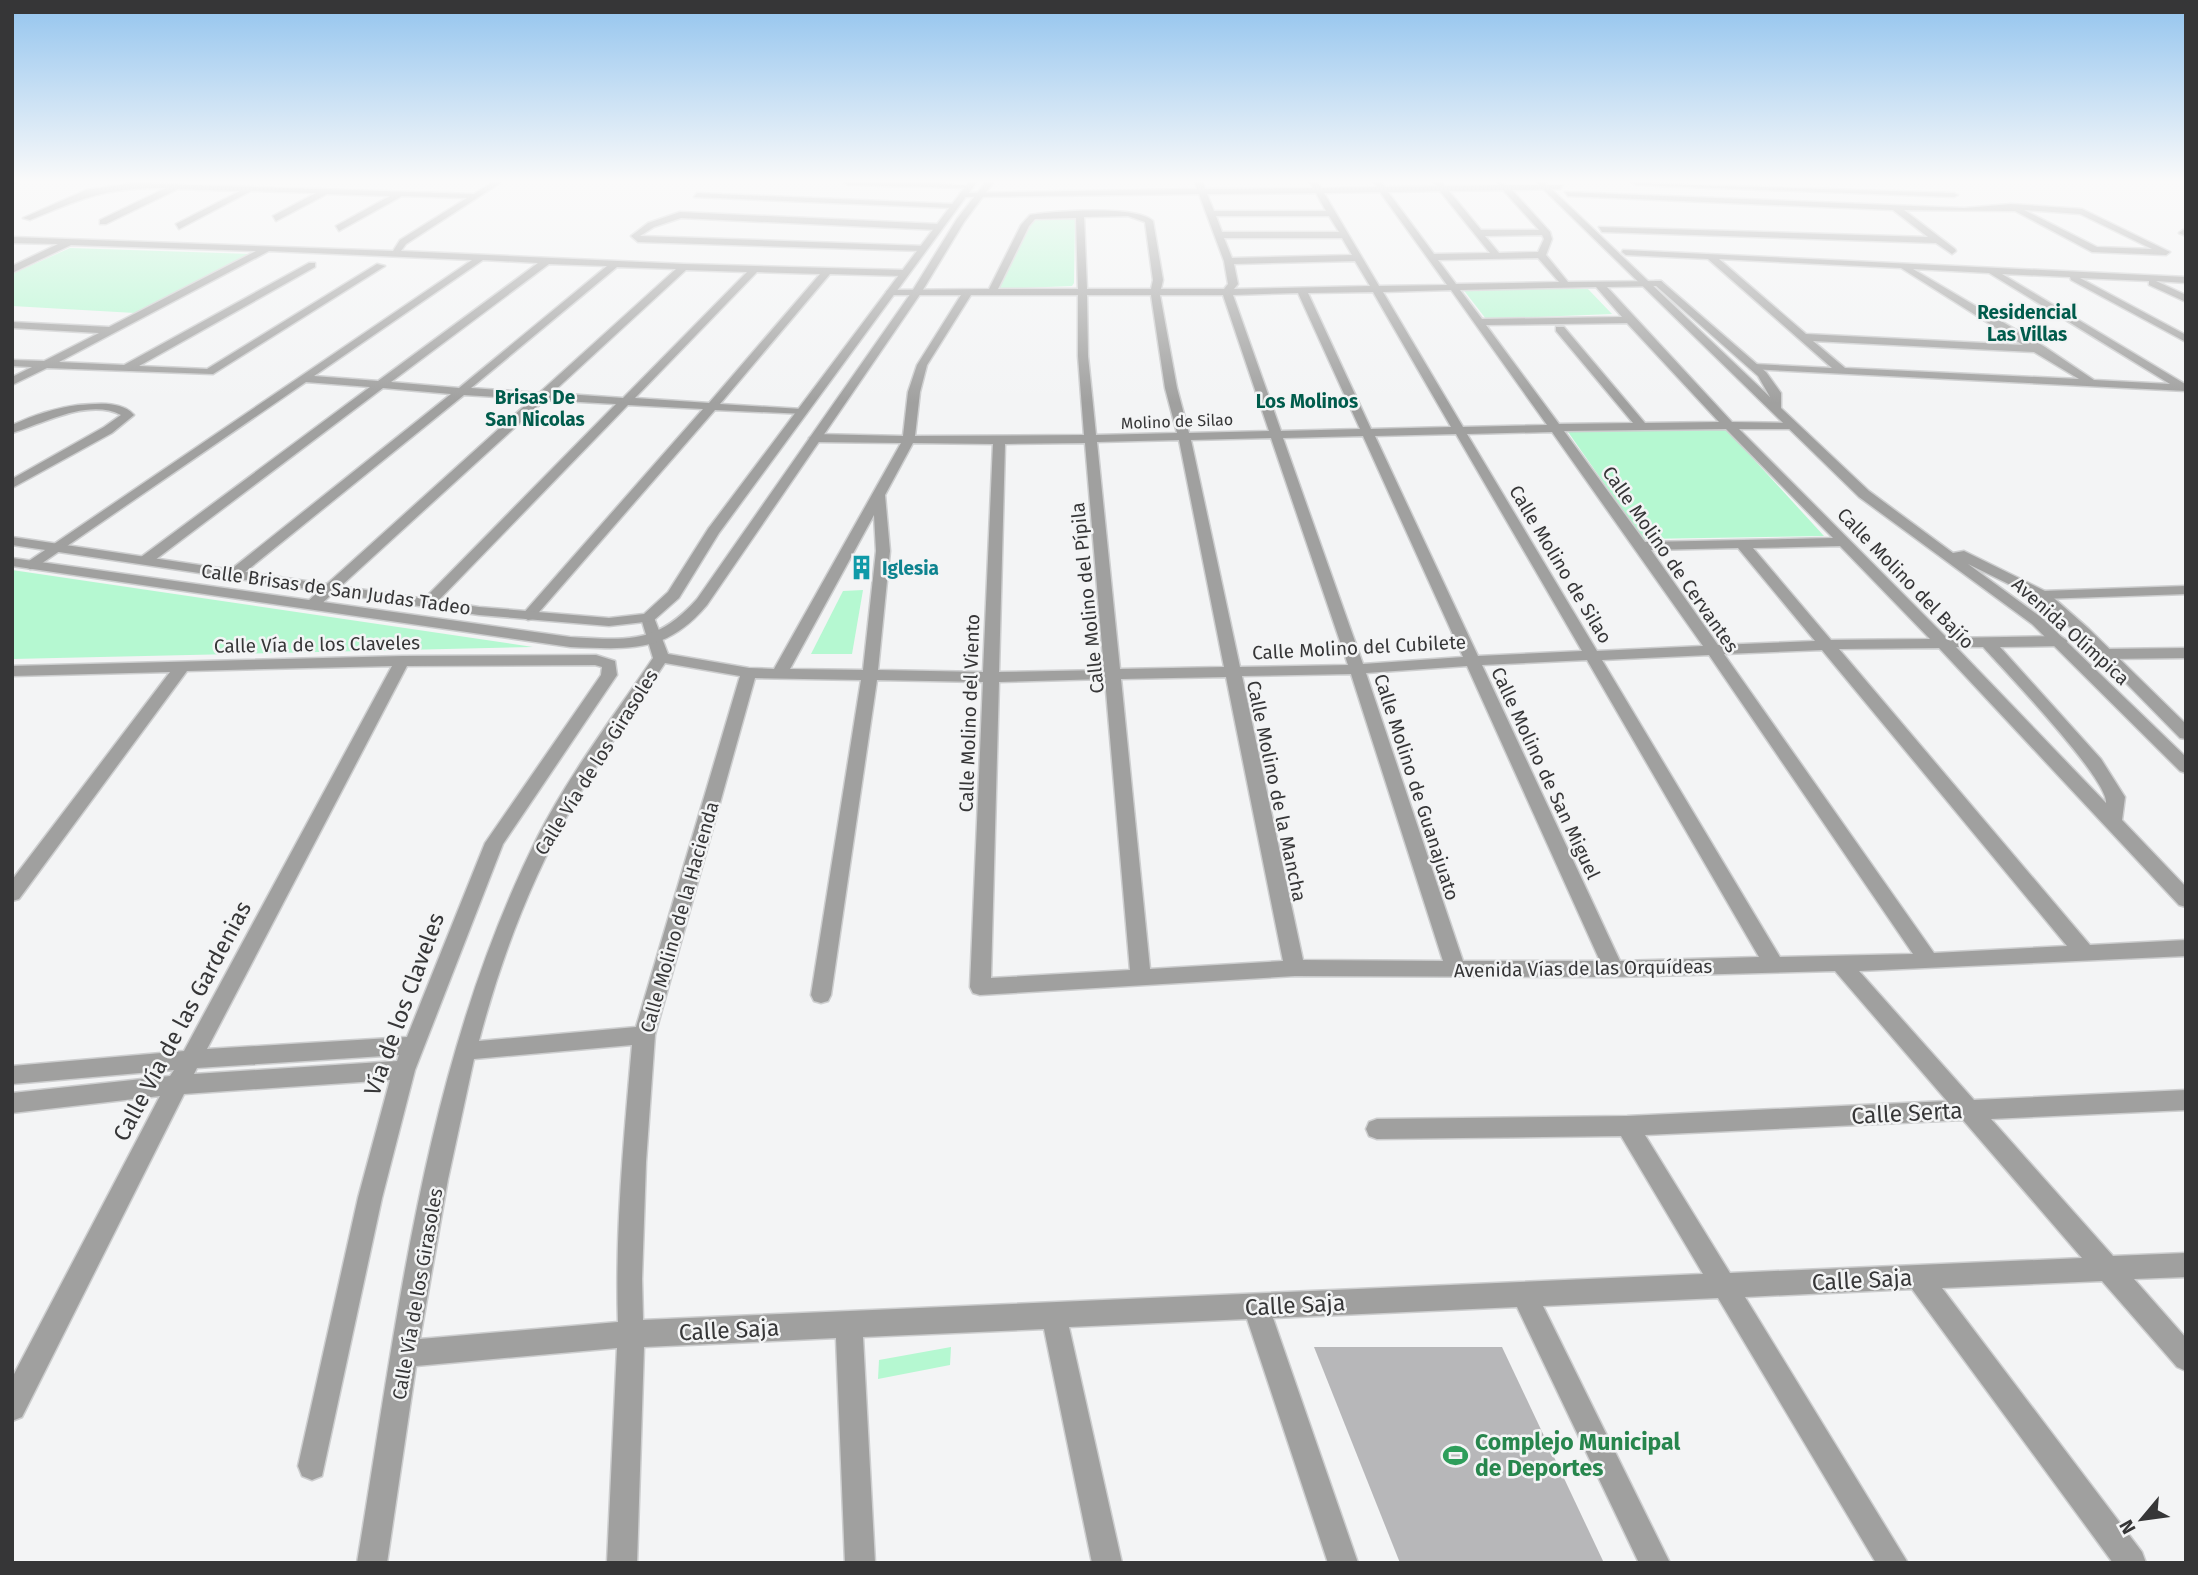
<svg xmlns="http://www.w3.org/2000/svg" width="2198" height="1575" font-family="'Fira Sans',sans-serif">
  <rect width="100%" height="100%" fill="#f3f4f5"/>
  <g fill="#b5f8d1">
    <path d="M1036,216L1075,217L1074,283L1072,286L997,289Z"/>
    <path d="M70,248L251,254L135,313L12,306V274Z"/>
    <path d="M1462,288L1588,289L1612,314L1486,319Z"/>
    <path d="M1725,428L1824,536L1643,539L1566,429Z"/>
    <path d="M12,570L533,647L12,659Z"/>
    <path d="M863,590L852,654H811L843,591Z"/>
    <path d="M951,1347L950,1365L878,1379L879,1360Z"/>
  </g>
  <path fill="#b7b7b9" d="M1314,1347H1502L1604,1563H1400Z"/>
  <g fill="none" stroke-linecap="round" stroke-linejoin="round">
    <defs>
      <g id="minor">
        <path d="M12,183H17L12,185Z"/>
        <path d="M133,183L474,194L491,183H500L406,244L401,251L684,264L903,270L908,273L903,276L830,274L720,404L802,409L806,410V414L715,410L533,619L528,620L521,616L703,409L628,405L434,605H424L422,602L424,599L616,404L545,400L318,607H308L306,604L308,601L532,399L464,395L239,577H229V571L451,394L383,388L151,563H141V557L370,387L306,382L35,568L30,569L23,565L472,260L269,251L59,362L124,365L309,263H315V267L139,366L207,369L377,264L385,266L213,374L47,368L12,385V377L32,367L12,366V360L44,361L99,333L12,328V322L109,327L256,251L71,245L12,273V266L58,244L12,243V237L393,251L400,240L467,198L402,196L339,231L336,226L390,196L327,194L276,221L273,216L316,193L251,191L179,229L176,224L240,191L178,189L106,224H100V220L166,188C107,187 82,198 30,220L23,218L86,190ZM483,260L538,263L378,381L314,376ZM549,264L607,266L459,388L391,382ZM617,267L676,269L539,393L471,388ZM686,270L747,272L623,398L552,393ZM757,272L820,274L709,403L635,398Z"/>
        <path d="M844,183H932L974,186L970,188L848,185Z"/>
        <path d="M1195,183H1203L1205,189L1313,188L1310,183H1318L1321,188L1377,187L1374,183H1382L1385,187L1436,186L1434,183H1442L1445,186L1499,185L1497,183L1507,185H1563L1560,189L1512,190L1550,232L1552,239L1546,255L1568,282L1661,281L1663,283L1658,286L1607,287L1732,422L1796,423L1798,425L1792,429H1739L1947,638L2060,636L2068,641L2060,646L2000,647L2101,759L2125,797L2122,820L2186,887V907L2179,905L1939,648L1839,649L2090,945L2186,940V956L1859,971L1974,1100L2186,1090V1110L1991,1119L2113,1256L2186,1253V1277L2134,1279L2186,1338V1371L2177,1367L2102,1281L1942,1288L2142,1552L2146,1563H2113L1912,1289L1745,1297L1908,1563H1876L1718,1298L1543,1306L1670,1563H1639L1517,1307L1273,1318L1358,1563H1328L1247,1319L1069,1327L1122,1563H1092L1044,1329L863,1337L875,1563H845L836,1338L644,1347L637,1563H607L617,1348L416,1366L387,1563H357C398,1317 425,1061 538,836C570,773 614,716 653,658L641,618L648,614L653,615L668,654L749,668L774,669L901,443L815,442L809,438L815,434L903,436L908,392L917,365L961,295H891L886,292L888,290L989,289L1021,225L1030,215C1054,211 1137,205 1153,221L1163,280L1161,289H1224L1228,284L1224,261L1199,194L963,197L960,193L1197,189ZM1503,190L1539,230H1481L1449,191ZM1440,191L1490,253L1434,254L1388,192ZM1380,192L1447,285L1379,286L1324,193ZM1316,193L1326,211H1214L1207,194ZM1128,216L1145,222L1153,280L1151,289H1087L1084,217ZM1216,216H1329L1339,232H1222ZM1076,218L1078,289H998L1029,226L1035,219ZM1542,235L1544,239L1538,252L1499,253L1485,236ZM1224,238H1342L1352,255L1232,258ZM1538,258L1559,282L1456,284L1438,260ZM1355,261L1370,286L1234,289L1238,284L1234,264ZM1596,287L1622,317L1482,319L1460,290ZM1451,290L1547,425L1463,427L1383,292ZM1373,292L1451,427L1371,429L1308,293ZM1298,293L1360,429L1281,431L1233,295ZM971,295H1078V356L1084,435L915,436L920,392L927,365ZM1087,295H1151L1165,388L1177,433L1096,435L1088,356ZM1160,295H1223L1269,431L1189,433L1177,388ZM1627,323L1719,422L1645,423L1564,327H1556V331L1633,423L1559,424L1486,325ZM1726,429L1833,538L1645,542L1564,431ZM1552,432L1703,646L1597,651L1467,434ZM1456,434L1582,651L1478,656L1375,436ZM1363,436L1463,657L1363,664L1283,438ZM1271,438L1348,665L1240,667L1191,440ZM1179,440L1224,667L1120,669L1097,442ZM913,443L993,444L983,672L878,670L890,551L885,495ZM1085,443L1104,670L999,672L1005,444ZM874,515L876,551L863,670L790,669ZM1840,546L1930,639L1831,640L1753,548ZM1738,548L1815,641L1718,645L1651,550ZM1956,647H1983C2004,670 2109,780 2106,803ZM1822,650L2067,946L1934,953L1724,654ZM1709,655L1913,954L1780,957L1602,660ZM1587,660L1759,957L1620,961L1482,665ZM665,663L740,676L636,1027L479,1041C500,961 531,879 572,807C600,757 634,711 665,663ZM1467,666L1600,961H1463L1366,673ZM1351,674L1443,961L1303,960L1242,676ZM1226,677L1283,961L1150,969L1121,679ZM755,678L861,680L811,995L814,1001L821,1003L828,1001L831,995L877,680L983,682L970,987L973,993L980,995L1295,976L1614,977L1835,971L1947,1101L1627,1116L1377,1119L1369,1122L1366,1129L1369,1136L1377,1139L1621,1136L1703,1274L643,1320L642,1279L646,1162L655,1035ZM1105,679L1130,970L991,978L999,682ZM632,1045C624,1137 615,1230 618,1322L420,1339L448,1179L474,1059ZM1963,1120L2082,1258L1730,1273L1645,1135Z"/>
        <path d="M1632,183L1954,193L1958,195L1954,197L1636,185Z"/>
        <path d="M1565,192L1964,208L2011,204L2082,209L2170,252L2166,255L2092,252L2015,211L1904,210L1955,249L1956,251L1952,254L1936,243L1602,232L1599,227L1928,237L1893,210L1568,196ZM2024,210L2080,214L2152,249L2097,247Z"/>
        <path d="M697,193L953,204L957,206L953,208L694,197Z"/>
        <path d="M680,212L938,224L942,227L938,230L681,218L654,227L640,236L926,246V250L923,251L638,242L631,236L648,223Z"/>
        <path d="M2183,230H2186V236L2179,233Z"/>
        <path d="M1623,250L2186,277V283L2156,281L2186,295V302L2149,285V281L2080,278L2186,335V342L2071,280L2070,277L2002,274L2185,384L2186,391L1750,369V365L1754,364L1832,368L1708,259L1626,255L1622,252ZM1719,259L1901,268L2023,345L1806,334ZM1913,269L1989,273L2170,384L2094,380L2045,347ZM1813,341L2034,352L2079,379L1845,368Z"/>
        <path d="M78,405C96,404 121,400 134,415L112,433L12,488V479L104,427L121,415C88,398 43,424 12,433V425C34,415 55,408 78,405Z"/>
        <path d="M2186,586V594L2042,599L2035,595L2042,591Z"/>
        <path d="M2186,648V658L2106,659L2098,654L2106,649Z"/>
        <path d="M596,655L615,661L617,675L503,844L415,1070L382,1198L322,1476L312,1480L302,1476L298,1466L358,1198L390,1080L184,1094L22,1417L12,1421V1378L160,1096L12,1113V1093L170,1076L174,1070L12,1084V1066L184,1051L392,666L187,671L19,899L12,901V880L170,672L12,676V666L402,656ZM595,665L602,667L601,675L485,843L407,1037L207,1049L407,666ZM399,1055L397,1061L194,1074L197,1068Z"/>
      </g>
      <g id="tertiary">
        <path d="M968,183H976L719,533L679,598L653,621L609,626L479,615L12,545V537L479,607L609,618L644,614L668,592L708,529Z"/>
        <path d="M985,183H993L964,222L921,293L707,605C666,654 629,649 570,647L12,566V558L570,637C627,640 656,645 697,599L911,293L957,219Z"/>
        <path d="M1537,183H1545L1770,397L1758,376L1655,285V281H1661L1766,372L1781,393V408L1869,491L1953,553L1964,551L2047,592L2089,629L2186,724V739L2180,738L2079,635L2037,598L1968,564L2042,618L2186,757V773L2180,771L2032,624L1859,497Z"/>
      </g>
    </defs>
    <use href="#minor" stroke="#cdcecf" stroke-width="3"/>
    <use href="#tertiary" stroke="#cdcecf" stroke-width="3"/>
    <use href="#minor" fill="#a0a09f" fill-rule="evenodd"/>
    <use href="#tertiary" fill="#a0a09f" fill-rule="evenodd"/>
  </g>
  <linearGradient id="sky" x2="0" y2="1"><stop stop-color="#93c4ee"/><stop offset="0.45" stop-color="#fafafa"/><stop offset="1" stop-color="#fafafa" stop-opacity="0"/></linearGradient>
  <rect width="2198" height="403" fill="url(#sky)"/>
  <defs>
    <symbol id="building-bare" viewBox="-9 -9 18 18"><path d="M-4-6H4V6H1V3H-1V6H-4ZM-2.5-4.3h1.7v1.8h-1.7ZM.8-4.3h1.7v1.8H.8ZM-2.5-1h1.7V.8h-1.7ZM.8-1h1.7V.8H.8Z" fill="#0f9aa8" stroke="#f3f4f5" stroke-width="2.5" paint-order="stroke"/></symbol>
    <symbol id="stadium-bare" viewBox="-9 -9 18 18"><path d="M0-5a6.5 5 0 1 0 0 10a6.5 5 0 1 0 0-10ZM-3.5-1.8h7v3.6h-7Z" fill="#2e9e5b" stroke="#f3f4f5" stroke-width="2.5" paint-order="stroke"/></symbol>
  </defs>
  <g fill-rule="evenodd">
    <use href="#building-bare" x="844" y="550" width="35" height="35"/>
    <use href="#stadium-bare" x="1438" y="1438" width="35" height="35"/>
  </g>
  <g text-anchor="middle" stroke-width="5" stroke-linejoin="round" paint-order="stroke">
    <g font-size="16" fill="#363637" stroke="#f3f4f5">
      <text transform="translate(1177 421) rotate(-2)" y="6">Molino de Silao</text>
    </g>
    <g font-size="19" font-weight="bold" fill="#005c4c" stroke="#f3f4f5">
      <text x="2027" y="319">Residencial<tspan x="2027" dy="22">Las Villas</tspan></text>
      <text x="535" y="404">Brisas De<tspan x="535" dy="22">San Nicolas</tspan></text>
      <text x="1307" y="408">Los Molinos</text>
    </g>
    <g font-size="19" fill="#363637" stroke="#f3f4f5">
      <text transform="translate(1671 559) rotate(55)" y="7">Calle Molino de Cervantes</text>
      <text transform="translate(1561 564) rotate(59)" y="7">Calle Molino de Silao</text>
      <text transform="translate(1906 578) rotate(46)" y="7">Calle Molino del Bajío</text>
      <text transform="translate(336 589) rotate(8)" y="7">Calle Brisas de San Judas Tadeo</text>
      <text transform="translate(1087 598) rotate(-96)" y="7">Calle Molino del Pípila</text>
      <text transform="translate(2071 631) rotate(42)" y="7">Avenida Olímpica</text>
      <text transform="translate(317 644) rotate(-1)" y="7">Calle Vía de los Claveles</text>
      <text transform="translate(1359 647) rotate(-3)" y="7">Calle Molino del Cubilete</text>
      <text transform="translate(969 713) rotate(-88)" y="7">Calle Molino del Viento</text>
      <text transform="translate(596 762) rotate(-58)" y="7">Calle Vía de los Girasoles</text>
      <text transform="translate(1546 773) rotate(65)" y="7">Calle Molino de San Miguel</text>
      <text transform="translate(1417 787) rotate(72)" y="7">Calle Molino de Guanajuato</text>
      <text transform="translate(1277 791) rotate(78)" y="7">Calle Molino de la Mancha</text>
      <text transform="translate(679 917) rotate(-74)" y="7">Calle Molino de la Hacienda</text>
      <text transform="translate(1583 968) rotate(-1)" y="7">Avenida Vías de las Orquídeas</text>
      <text transform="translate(417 1294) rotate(-80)" y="7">Calle Vía de los Girasoles</text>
    </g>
    <g font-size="19" font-weight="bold" fill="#0d838f" stroke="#f3f4f5" text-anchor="start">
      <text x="882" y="575">Iglesia</text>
    </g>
    <g font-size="23" fill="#363637" stroke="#f3f4f5">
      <text transform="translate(404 1004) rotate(-70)" y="8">Vía de los Claveles</text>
      <text transform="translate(182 1021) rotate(-62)" y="8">Calle Vía de las Gardenias</text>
      <text transform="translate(1907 1113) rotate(-3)" y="8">Calle Serta</text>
      <text transform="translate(1862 1280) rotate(-3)" y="8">Calle Saja</text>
      <text transform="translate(1295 1305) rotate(-3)" y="8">Calle Saja</text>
      <text transform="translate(729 1330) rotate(-3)" y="8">Calle Saja</text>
    </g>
    <g font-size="23" font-weight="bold" fill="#27864d" stroke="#f3f4f5" text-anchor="start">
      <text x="1475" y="1450">Complejo Municipal<tspan x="1475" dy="26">de Deportes</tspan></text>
    </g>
  </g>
  <rect width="2198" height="1575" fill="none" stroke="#363637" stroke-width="28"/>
  <g transform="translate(2142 1519) rotate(241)" stroke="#f3f4f5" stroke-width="5" paint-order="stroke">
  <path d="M0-5L12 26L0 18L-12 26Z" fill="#363637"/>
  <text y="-10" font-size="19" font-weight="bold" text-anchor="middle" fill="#363637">N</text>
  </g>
</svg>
